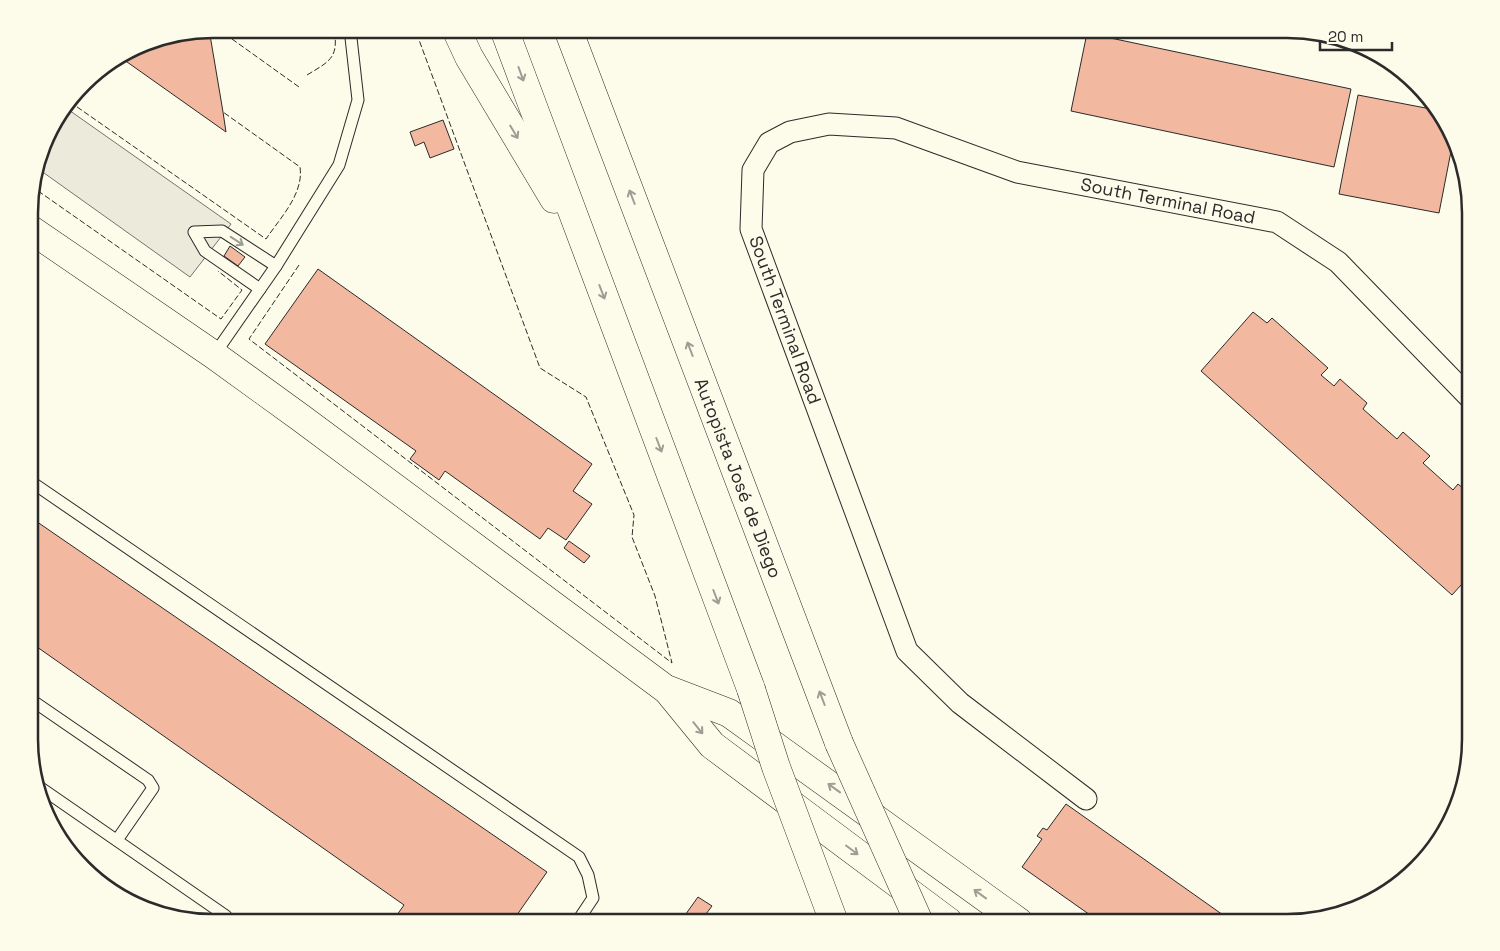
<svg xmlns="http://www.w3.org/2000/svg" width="1500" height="951" font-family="'Space Grotesk',sans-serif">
  <rect width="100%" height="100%" fill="#fdfbea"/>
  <path fill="#eceadb" stroke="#74746e" d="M66,108L231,224L190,277L37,168L48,131Z"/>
  <g fill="#f2b8a0" stroke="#2b2b2b">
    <path d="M209,29L223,112L226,132L120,57L143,43Z"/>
    <path d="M1087,33L1351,89L1334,167L1071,111Z"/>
    <path d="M1358,95L1436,110L1447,121L1453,141L1439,213L1339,194Z"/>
    <path d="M443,120L454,149L430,158L424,142L415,146L410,132Z"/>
    <path d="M230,246L245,257L238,266L224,256Z"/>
    <path d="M318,269L592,464L573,491L592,504L566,540L548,528L540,539L445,471L439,480L410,459L416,451L265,344Z"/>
    <path d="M1253,312L1267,323L1272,318L1328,368L1321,375L1334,386L1340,379L1367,403L1363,409L1397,439L1403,432L1430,456L1423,463L1453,490L1458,484L1471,495V501L1468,504L1471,506V574L1452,595L1201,371Z"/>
    <path d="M30,517L547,872L512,922H392L404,905L30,642Z"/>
    <path d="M569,541L590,556L584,563L564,548Z"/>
    <path d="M1066,804L1233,922H1100L1022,867L1042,839L1037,836L1043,828L1047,830Z"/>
    <path d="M698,897L712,906L700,922H688L683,918Z"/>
  </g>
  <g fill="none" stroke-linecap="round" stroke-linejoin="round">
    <defs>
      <g id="service">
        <path d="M260,289L205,251L194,232L222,231L276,266"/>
        <path d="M214,355L276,266L339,165L358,100L350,29"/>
        <path d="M30,481L579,857L588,875L593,898L577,922"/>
        <path d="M30,699L148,780L153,788L117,840"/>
        <path d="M38,786L226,916L228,922"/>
      </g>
      <path id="minor" d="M1086,799L960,703L907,651L751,229L753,170L769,143L790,132L829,124L896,128L1017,172L1277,222L1338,262L1471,399"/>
      <g id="tertiary">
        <path d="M30,229L214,355L301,418L667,690L712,745L949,922"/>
        <path d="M669,690L729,713L1019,922"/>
      </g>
      <g id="motorway">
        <path d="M456,29L469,57L554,199"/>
        <path d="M504,29L751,689"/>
        <path d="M568,29L839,743"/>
      </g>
    </defs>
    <use href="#service" stroke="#2b2b2b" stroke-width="13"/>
    <use href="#minor" stroke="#2b2b2b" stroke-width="23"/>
    <use href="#tertiary" stroke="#2b2b2b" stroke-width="29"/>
    <use href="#motorway" stroke="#2b2b2b" stroke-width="29"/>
    <use href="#service" stroke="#fdfbea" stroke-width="11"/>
    <use href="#minor" stroke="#fdfbea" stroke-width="21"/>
    <use href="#tertiary" stroke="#fdfbea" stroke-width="28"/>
    <use href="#motorway" stroke="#fdfbea" stroke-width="28"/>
    <defs>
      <g id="motorway-bridge">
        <path d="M751,689L776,767L834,922"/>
        <path d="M839,743L919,922"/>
      </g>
    </defs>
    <use href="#motorway-bridge" stroke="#2b2b2b" stroke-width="29" stroke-linecap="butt"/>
    <use href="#motorway-bridge" stroke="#fdfbea" stroke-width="28"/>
    <g stroke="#2b2b2b" stroke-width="1" stroke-dasharray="6 2.5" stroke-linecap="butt">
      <path d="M218,29L299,87"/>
      <path d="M307,75C330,61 339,58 334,29"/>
      <path d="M70,102L266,239C280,218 304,194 300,167L223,112"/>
      <path d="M31,186L221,319L242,290L218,271"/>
      <path d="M299,265L249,339L672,663L655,596L632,537L634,515L586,397L540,368L415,29"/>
    </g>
  </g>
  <defs><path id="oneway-shaft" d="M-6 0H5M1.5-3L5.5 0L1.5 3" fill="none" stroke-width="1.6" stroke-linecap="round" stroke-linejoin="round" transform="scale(1.25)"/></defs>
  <g stroke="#9e9d94">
    <use href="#oneway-shaft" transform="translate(521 74) rotate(70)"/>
    <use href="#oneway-shaft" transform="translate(514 132) rotate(59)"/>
    <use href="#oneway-shaft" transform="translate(632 197) rotate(-111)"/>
    <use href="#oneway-shaft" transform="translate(237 241) rotate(33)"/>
    <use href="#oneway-shaft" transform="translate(602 292) rotate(69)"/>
    <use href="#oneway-shaft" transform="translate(690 349) rotate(-111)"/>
    <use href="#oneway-shaft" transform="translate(659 445) rotate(69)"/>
    <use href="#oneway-shaft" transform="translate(716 597) rotate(69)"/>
    <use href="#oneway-shaft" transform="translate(822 698) rotate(-111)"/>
    <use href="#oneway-shaft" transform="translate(698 728) rotate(51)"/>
    <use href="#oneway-shaft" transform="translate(834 788) rotate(-144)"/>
    <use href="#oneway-shaft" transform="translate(852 850) rotate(37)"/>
    <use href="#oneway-shaft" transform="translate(980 894) rotate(-144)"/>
  </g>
  <g text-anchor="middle" stroke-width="4" stroke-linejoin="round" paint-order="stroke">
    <g font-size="18" fill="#2b2b2b" stroke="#fdfbea">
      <text transform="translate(1168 201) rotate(11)" y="6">South Terminal Road</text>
      <text transform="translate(785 320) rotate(70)" y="6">South Terminal Road</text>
      <text transform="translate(738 478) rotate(69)" y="6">Autopista José de Diego</text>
    </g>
  </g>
  <path d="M0 0H1500V951H0ZM213 38H1287A175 175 0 0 1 1462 213V739A175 175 0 0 1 1287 914H213A175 175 0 0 1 38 739V213A175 175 0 0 1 213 38Z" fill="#fdfbea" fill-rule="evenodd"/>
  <path fill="none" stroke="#2b2b2b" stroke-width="2.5" d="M213 38H1287A175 175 0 0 1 1462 213V739A175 175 0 0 1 1287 914H213A175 175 0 0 1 38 739V213A175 175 0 0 1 213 38Z"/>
  <path d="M1320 42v8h72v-8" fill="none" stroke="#2b2b2b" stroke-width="2.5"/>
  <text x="1328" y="42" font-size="15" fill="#2b2b2b" stroke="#fdfbea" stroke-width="4" paint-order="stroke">20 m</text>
</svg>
